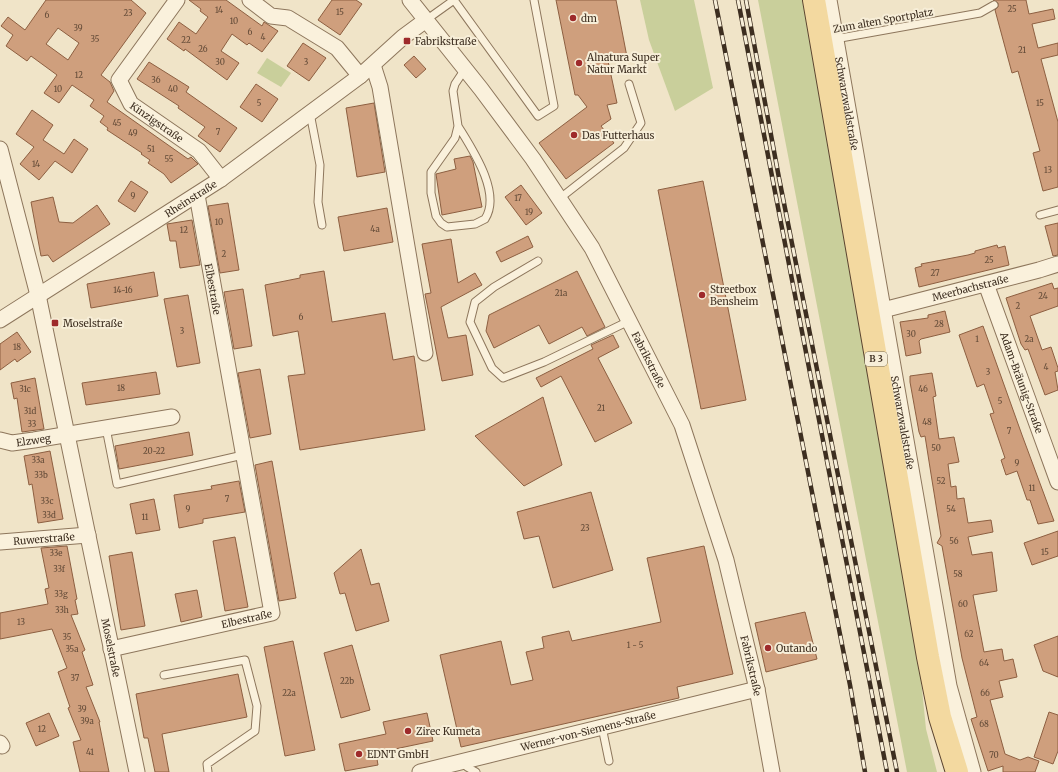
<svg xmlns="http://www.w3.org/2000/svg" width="1058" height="772" font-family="Merriweather,serif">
  <rect width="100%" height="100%" fill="#f0e4c8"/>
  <g fill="#c9cf9b">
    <path d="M640,0H694L713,88L675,111L649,40Z"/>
    <path d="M758,0H805L919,659L926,729L937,772H907Z"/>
    <path d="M267,58L291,73L281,87L257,73Z"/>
  </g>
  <g fill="#cf9f7d" stroke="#8d5f41" fill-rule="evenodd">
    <path d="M46,0H131L146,13L101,75L110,82L114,91L107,102L188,159L191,157L198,164L171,183L164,174L148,163L150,160L141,154L142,153L107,130L108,128L100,122L104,116L90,106L94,100L72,85L59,103L44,93L57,75L31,56L27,61L6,46L13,35L1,26L8,17L25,30ZM58,28L79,43L68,60L46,44Z"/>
    <path d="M189,0H226L262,26L264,22L278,31L262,52L249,43L247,45L232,34L221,51L239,63L227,80L185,49L184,51L167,39L179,22L196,34L208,17L200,11L201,9Z"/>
    <path d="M332,0H356L362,4L340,35L318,20Z"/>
    <path d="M556,0H616L627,57L608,61L617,103L607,105L611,119L601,126L614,143L566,179L539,143L587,107L578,95H575Z"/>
    <path d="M993,0H1026L1029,14L1053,9L1055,19L1032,24L1038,48L1058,43V55L1041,59L1058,122V187L1043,191L1033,153L1040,151L1032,122L1018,71L1012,73L995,10L998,7V3Z"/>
    <path d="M303,43L326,58L309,81L287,66Z"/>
    <path d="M414,56L426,69L416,78L404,65Z"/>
    <path d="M149,62L189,87L186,92L237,128L220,152L198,136L205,127L178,108L179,106L137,79Z"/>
    <path d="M256,84L278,99L262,122L240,107Z"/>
    <path d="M374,103L385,172L357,177L346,108Z"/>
    <path d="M32,110L53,125L43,140L64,154L74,139L88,149L72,173L55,161L39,180L20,164L34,147L16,134Z"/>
    <path d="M470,156L473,162L482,207L442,215L436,174L456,169L454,159Z"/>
    <path d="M131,181L148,192L135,212L118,201Z"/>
    <path d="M703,181L746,400L701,409L658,190Z"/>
    <path d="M521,185L542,213L526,225L505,197Z"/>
    <path d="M53,197L59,222L73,223L97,205L110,224L53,262L48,255L41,256L31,202Z"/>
    <path d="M228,203L239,270L220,273L208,206Z"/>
    <path d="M387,208L393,242L344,251L338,217Z"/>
    <path d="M192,220L200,265L180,268L176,241H170L167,224Z"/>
    <path d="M1058,223V255L1053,256L1045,226Z"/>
    <path d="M528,236L533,247L501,262L496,252Z"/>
    <path d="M451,239L458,283L475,273L482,285L441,307L448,338L466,335L473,375L442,381L425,294L431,293L422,244Z"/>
    <path d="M997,245L998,248L1005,246L1009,265L919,287L915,268L922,266L921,264L968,255L975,253V251Z"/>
    <path d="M324,271L332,322L385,313L393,360L414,356L425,430L300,450L288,376L305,374L298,331L273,336L265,285L300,278V275Z"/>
    <path d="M577,271L605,327L587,336L582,327L549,344L539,325L494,348L486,331L489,315Z"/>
    <path d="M154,272L158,296L91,308L87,284Z"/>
    <path d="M1052,283L1054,289L1058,288V306L1030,316L1042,350L1051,347L1058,368V371L1055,372L1058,390L1045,395L1028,349L1025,350L1021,344L1006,298Z"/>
    <path d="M243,289L252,346L234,349L224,292Z"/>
    <path d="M188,295L200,363L177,367L164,299Z"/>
    <path d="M945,311L950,332L921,339L919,341L921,353L906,356L900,322L928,318V315Z"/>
    <path d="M983,326L1022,435L1054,521L1038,524L1030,500H1027L1017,471L1006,475L1001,460L1005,458L990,414L994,413L984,384L977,387L959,335Z"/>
    <path d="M17,332L31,352L17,362L15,359L0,370V344Z"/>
    <path d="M613,335L619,347L598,358L632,423L595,442L561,376L541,387L536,378L593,349L591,345Z"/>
    <path d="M260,369L271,434L250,438L238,373Z"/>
    <path d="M156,372L160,394L86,405L82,383Z"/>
    <path d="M932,373L936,396L933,397L939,439L954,437L959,462L948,464L951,487L956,486L957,499L964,498L968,523L991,520L993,532L968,537L972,555L992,552L997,591L973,595L984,652L1002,649L1004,661L1013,659L1017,677L999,681L1003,697L990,700L1005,754L1020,760L1028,757L1039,761L1035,772H1003V766L988,771L971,719L977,717L962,658L942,546L937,543L941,536L931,474L925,436L921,437L919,432L910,382V376Z"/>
    <path d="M35,378L44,429L22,432L17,398L14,399L11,383Z"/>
    <path d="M543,397L562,465L524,486L475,436Z"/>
    <path d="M189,432L193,455L119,469L115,446Z"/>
    <path d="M50,451L63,519L38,523L32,484L29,485L24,456Z"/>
    <path d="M272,461L296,598L279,601L255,465Z"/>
    <path d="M239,481L245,512L203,519V523L179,528L174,495L212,489L211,486Z"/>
    <path d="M591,492L613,570L553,588L539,536L524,539L517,512Z"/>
    <path d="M154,499L160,530L136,534L130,504Z"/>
    <path d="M1058,531V556L1032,565L1024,543Z"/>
    <path d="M235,537L248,607L225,611L213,541Z"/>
    <path d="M67,546L77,599L75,600L78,614L71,615L85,650L82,652L93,685L86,687L100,722H99L109,772H80L73,742L81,740L68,708L70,707L58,672L67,668L52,629L0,639V613L48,604L45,589L49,588L41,548Z"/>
    <path d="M704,546L733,674L677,687L679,698L461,747L440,655L501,641L511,685L533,680L526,652L544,648L542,637L569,631L572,641L661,622L647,558Z"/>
    <path d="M361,549L371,585L379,583L389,621L356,631L345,593L340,594L334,573Z"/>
    <path d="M132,552L145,626L121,630L109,556Z"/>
    <path d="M197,590L202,617L181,622L175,594Z"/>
    <path d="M805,612L817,659L766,672L755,623Z"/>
    <path d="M1058,636V677L1043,671L1034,645Z"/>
    <path d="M293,641L315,750L285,756L264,647Z"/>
    <path d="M352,645L370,710L341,718L324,653Z"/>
    <path d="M238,674L247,717L162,734L169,772H155L148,738H144L136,694Z"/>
    <path d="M1049,712L1058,715V751L1053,764L1034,757Z"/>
    <path d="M49,713L59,736L36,746L26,723Z"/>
    <path d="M427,713L433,741L376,753L378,765L345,771L339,744L386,734L383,722Z"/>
  </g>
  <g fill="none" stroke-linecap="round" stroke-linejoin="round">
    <defs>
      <g id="lane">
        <path d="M454,0L538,116L554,106L534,0"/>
        <path d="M426,20L454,0"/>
        <path d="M835,39L980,13L994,5"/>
        <path d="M310,113L320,165L318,202L322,225"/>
        <path d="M458,126C472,149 502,193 485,219L475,224L447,227L441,223L436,216L431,193V172L455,138L458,126L453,91L455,84L465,69"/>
        <path d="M559,199L624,148L641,123L629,84"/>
        <path d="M1040,215L1058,210"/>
        <path d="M538,261L494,287L475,302L470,322L492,368L503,378L544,362L629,321"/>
        <path d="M106,428L117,484L243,455"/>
        <path d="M164,675L245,660L257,706L255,731L207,764L208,772"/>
        <path d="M602,727L609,761"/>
        <path d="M467,767L476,772"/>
      </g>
      <g id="street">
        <path id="s1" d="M177,0L119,80L131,104L199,151L221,179"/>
        <path d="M250,0L271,16L288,18L337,48L360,76"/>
        <path id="s2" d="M410,0L481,89L533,159L592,248L682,425L726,560L757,689L772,772"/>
        <path id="s3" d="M829,0L949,686L973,772"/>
        <path d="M373,65L380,87L425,353"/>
        <path id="s4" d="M0,149L38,295L137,772"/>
        <path id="s5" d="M986,284L1058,482"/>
        <path id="s6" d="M883,310L1039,270L1058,264"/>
        <path id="s7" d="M0,320L221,179L360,76L403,37L426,20"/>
        <path id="s8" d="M0,440L12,443L34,440L172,417"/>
        <path id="s9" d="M0,542L88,535"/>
        <path id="s10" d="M111,649L272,613L197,195"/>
        <path d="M0,743L2,746"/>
        <path id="s11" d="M420,772L757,689"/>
      </g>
      <path id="primary" d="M814,0L928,657L940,717L957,772"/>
    </defs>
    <use href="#lane" stroke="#8d765c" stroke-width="9"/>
    <use href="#street" stroke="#8d765c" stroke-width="17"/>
    <use href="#primary" stroke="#5b4430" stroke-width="24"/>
    <use href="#lane" stroke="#faf1dc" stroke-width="7"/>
    <use href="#street" stroke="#faf1dc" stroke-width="15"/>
    <use href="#primary" stroke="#f3d9a0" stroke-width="22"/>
    <defs>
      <g id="rail">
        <path d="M715,0L850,685L865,772"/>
        <path d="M738,0L887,772"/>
        <path d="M746,0L779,178L897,772"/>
      </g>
    </defs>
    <use href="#rail" stroke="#3d2e20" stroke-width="4.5"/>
    <use href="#rail" stroke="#f7eed8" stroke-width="3" stroke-dasharray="9" stroke-linecap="butt"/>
  </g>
  <g fill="#9e2a2b" stroke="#f7eed8" stroke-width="1.5">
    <circle cx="573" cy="18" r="4"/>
    <rect x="403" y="37" width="8" height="8" rx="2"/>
    <circle cx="579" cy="63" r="4"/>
    <circle cx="574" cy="135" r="4"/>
    <circle cx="702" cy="295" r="4"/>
    <rect x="51" y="319" width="8" height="8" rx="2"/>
    <circle cx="768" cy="648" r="4"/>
    <circle cx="408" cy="731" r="4"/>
    <circle cx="359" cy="754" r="4"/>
  </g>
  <g text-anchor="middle" stroke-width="4" stroke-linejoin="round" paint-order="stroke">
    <g font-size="8" fill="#624a37">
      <text x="1012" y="12">25</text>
      <text x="219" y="13">14</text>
      <text x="340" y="15">15</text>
      <text x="128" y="16">23</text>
      <text x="47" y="18">6</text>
      <text x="234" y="24">10</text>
      <text x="78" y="31">39</text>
      <text x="250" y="35">6</text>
      <text x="263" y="40">4</text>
      <text x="95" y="42">35</text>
      <text x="186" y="43">22</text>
      <text x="203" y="52">26</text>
      <text x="1022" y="53">21</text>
      <text x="220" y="65">30</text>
      <text x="306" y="65">3</text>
      <text x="79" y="78">12</text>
      <text x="156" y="83">36</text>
      <text x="58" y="92">10</text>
      <text x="173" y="92">40</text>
      <text x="259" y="106">5</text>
      <text x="1040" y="106">15</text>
      <text x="117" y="126">45</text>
      <text x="218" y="135">7</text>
      <text x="133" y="136">49</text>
      <text x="151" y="152">51</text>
      <text x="169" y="162">55</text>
      <text x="36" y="167">14</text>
      <text x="1048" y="173">13</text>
      <text x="133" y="199">9</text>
      <text x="518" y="201">17</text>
      <text x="529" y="215">19</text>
      <text x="219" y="225">10</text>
      <text x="375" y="232">4a</text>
      <text x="184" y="233">12</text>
      <text x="224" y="257">2</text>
      <text x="989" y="263">25</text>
      <text x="935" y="276">27</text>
      <text x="123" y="293">14-16</text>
      <text x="561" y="296">21a</text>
      <text x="1043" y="299">24</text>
      <text x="1018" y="309">2</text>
      <text x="301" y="320">6</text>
      <text x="939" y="327">28</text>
      <text x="182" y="334">3</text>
      <text x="911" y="337">30</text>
      <text x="977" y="342">1</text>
      <text x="1029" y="342">2a</text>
      <text x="17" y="350">18</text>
      <text x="1046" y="370">4</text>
      <text x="988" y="375">3</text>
      <text x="121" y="391">18</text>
      <text x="25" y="392">31c</text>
      <text x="923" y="392">46</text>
      <text x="1000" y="404">5</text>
      <text x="601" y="411">21</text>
      <text x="30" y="414">31d</text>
      <text x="927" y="425">48</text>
      <text x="32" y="427">33</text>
      <text x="1009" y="434">7</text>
      <text x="936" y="451">50</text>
      <text x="154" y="454">20-22</text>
      <text x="38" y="463">33a</text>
      <text x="1017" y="466">9</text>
      <text x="41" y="478">33b</text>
      <text x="941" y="484">52</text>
      <text x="1032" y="491">11</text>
      <text x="227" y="502">7</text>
      <text x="47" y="504">33c</text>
      <text x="188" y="512">9</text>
      <text x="951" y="512">54</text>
      <text x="49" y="518">33d</text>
      <text x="145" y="520">11</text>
      <text x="585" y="531">23</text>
      <text x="954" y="544">56</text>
      <text x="1045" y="555">15</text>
      <text x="56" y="556">33e</text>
      <text x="59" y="572">33f</text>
      <text x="958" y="577">58</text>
      <text x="61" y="597">33g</text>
      <text x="963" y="607">60</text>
      <text x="62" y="613">33h</text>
      <text x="21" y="625">13</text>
      <text x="969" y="637">62</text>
      <text x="67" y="640">35</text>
      <text x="635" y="648">1 - 5</text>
      <text x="72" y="652">35a</text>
      <text x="984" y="666">64</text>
      <text x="75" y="681">37</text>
      <text x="347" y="684">22b</text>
      <text x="289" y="696">22a</text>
      <text x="985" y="696">66</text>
      <text x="82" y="712">39</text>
      <text x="87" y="724">39a</text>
      <text x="984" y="727">68</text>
      <text x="42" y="732">12</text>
      <text x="90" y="755">41</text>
      <text x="994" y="758">70</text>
    </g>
    <rect fill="#f7eed8" stroke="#756857" stroke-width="1" x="865" y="352" width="22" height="14" rx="3"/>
    <g font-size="9" font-weight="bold" fill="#3d2e20">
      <text x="876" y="362">B 3</text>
    </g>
    <g font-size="10" fill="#3d2e20" stroke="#f7eed8" text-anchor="start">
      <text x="581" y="22">dm</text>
      <text x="415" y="45">Fabrikstraße</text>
      <text x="587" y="61">Alnatura Super<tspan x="587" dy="12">Natur Markt</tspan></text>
      <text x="582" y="139">Das Futterhaus</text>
      <text x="710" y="293">Streetbox<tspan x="710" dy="12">Bensheim</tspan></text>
      <text x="63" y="327">Moselstraße</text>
      <text x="776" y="652">Outando</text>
      <text x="416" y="735">Zirec Kumeta</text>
      <text x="367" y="758">EDNT GmbH</text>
    </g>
    <g font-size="10" fill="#3d2e20" stroke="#f7eed8">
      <text transform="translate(883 20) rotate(-10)" y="4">Zum alten Sportplatz</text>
      <text dy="4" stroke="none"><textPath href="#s3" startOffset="105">Schwarzwaldstraße</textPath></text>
      <text dy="4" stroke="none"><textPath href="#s1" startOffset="157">Kinzigstraße</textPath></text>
      <text dy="4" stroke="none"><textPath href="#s7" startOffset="226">Rheinstraße</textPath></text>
      <text dy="4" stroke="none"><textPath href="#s6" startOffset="90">Meerbachstraße</textPath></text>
      <text transform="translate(213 289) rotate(80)" y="4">Elbestraße</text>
      <text dy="4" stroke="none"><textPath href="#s2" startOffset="433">Fabrikstraße</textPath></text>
      <text dy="4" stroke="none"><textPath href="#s5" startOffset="105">Adam-Bräunig-Straße</textPath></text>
      <text dy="4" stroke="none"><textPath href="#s3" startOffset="429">Schwarzwaldstraße</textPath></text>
      <text dy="4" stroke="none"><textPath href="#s8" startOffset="34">Elzweg</textPath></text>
      <text dy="4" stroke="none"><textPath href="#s9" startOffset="44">Ruwerstraße</textPath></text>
      <text dy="4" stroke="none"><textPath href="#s10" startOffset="139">Elbestraße</textPath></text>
      <text dy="4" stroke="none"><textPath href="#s4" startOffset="511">Moselstraße</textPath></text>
      <text dy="4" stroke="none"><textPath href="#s2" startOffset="757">Fabrikstraße</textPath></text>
      <text dy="4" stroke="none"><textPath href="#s11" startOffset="173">Werner-von-Siemens-Straße</textPath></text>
    </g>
  </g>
</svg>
